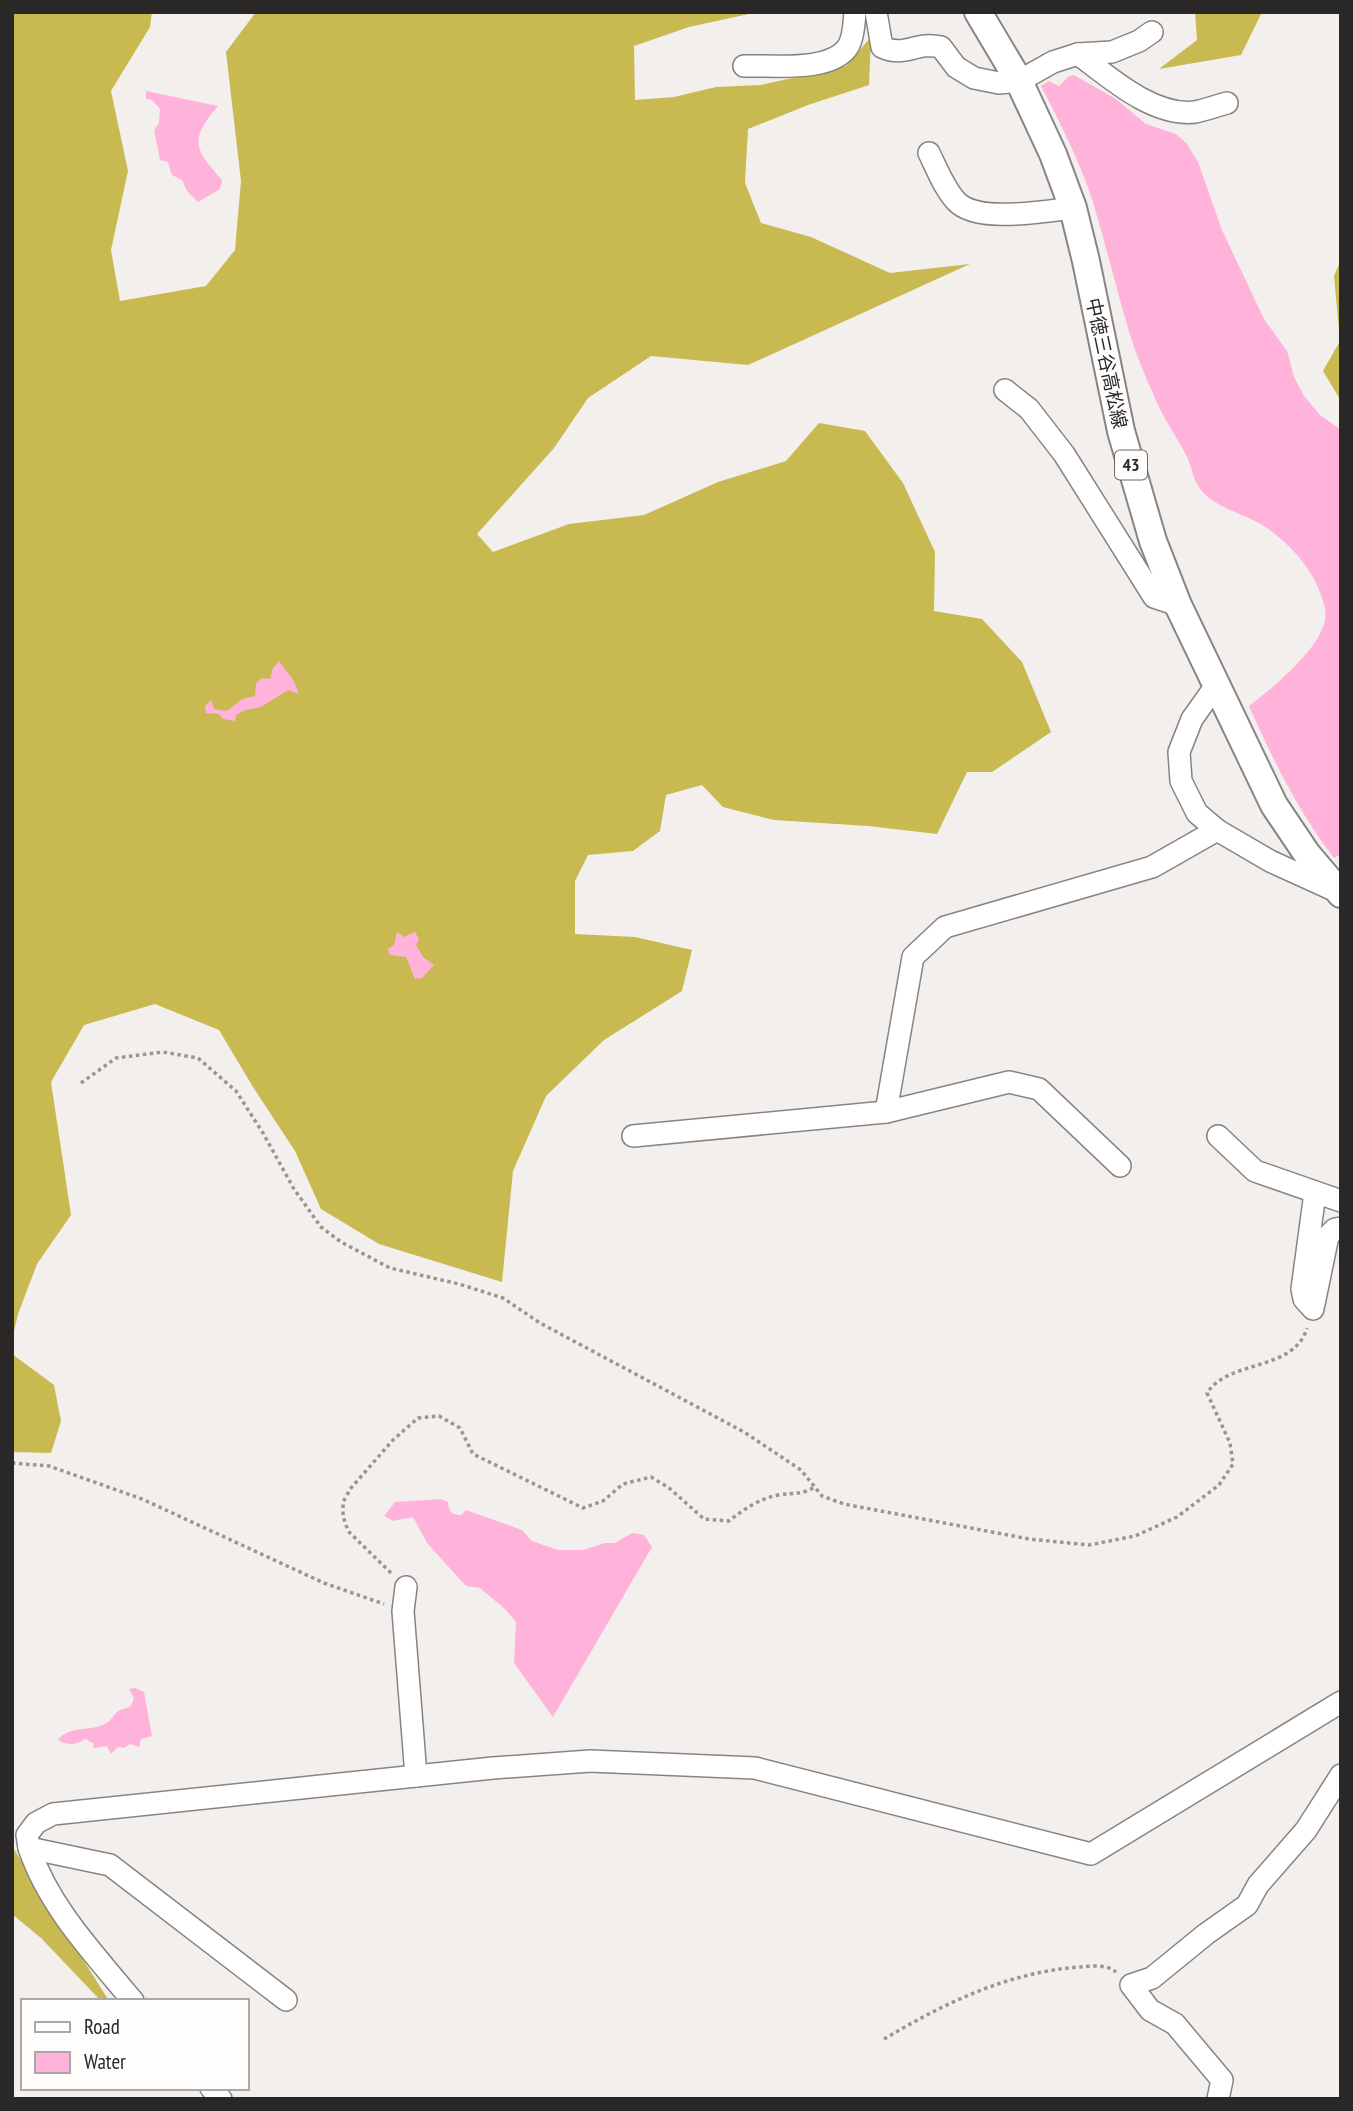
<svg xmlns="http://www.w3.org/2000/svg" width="1353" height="2111" font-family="'PT Sans Narrow','Noto Sans JP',sans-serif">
  <rect width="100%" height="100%" fill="#f3efed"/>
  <g fill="#c8b951">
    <path d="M12,12H152L150,27L111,91L128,171L111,250L120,301L206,286L235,250L241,181L226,52L256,12H758L689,27L634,46L635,100L674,97L716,87L761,85L846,66L871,37L869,85L808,105L748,129L745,183L761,223L811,237L890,273L970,264L748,365L651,356L588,398L554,448L477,534L493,552L569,524L644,515L718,482L786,461L819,423L865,431L903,483L935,552L934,611L982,619L1022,662L1051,732L992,772H967L937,834L868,826L774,820L723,807L702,785L666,795L660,831L633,851L588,855L575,881V934L635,937L692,950L682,991L604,1040L546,1096L513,1171L502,1282L379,1244L321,1209L295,1151L253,1087L219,1030L155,1004L84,1025L51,1082L71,1215L37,1264L18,1314L12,1340Z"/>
    <path d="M1195,12H1262L1241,55L1159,69L1197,40Z"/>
    <path d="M1341,260V401L1323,371L1340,341L1334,276Z"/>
    <path d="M12,1354L54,1385L61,1421L51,1453L12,1452Z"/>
    <path d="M12,1846L109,2001H101L41,1938L12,1914Z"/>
  </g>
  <g fill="#ffb3db">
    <path d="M1074,75L1116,99L1146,124L1176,134L1187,144L1198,162L1222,230L1264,319L1287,351L1294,377L1304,396L1320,415L1341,430V854L1334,858C1298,811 1273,760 1249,706C1271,689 1332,641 1325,609C1318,574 1293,546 1264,526C1244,513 1209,507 1197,484C1193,477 1192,468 1188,459C1180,442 1168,426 1160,409C1149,385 1138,360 1130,335C1117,291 1106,246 1093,202C1080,162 1060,123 1041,86L1049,81L1059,86L1069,76Z"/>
    <path d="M146,91L218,106C188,141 195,149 222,180L220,189L198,202L187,191L182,180L172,175L168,162L160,160L154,130L159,123L160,109L152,100L146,99Z"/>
    <path d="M279,661L294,681L299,694L288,690L261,707L245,710L236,715L235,721L223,719L219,714L206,713L205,706L211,700L214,709L227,711L242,699L255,696L256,683L262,678L270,679L273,668Z"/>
    <path d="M397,932L404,937L415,932L419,939L416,945L423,957L434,965L422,978L415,979L406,957L390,955L388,949L394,945Z"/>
    <path d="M441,1499L448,1502C449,1511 451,1515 461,1515L466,1510L522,1530L532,1541L558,1550H583L605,1543H615L632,1533L644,1535L652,1547L553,1717L514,1663L516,1622L505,1609L480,1588L466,1586L427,1543L413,1517L393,1521L384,1516L395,1502Z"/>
    <path d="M135,1688L144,1692L152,1736L141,1739L139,1747L130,1744L124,1748L118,1747L111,1754L107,1746L94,1748L93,1743L85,1739C76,1745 68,1746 58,1740C69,1725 89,1732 105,1724C111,1721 112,1717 117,1712C120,1709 126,1709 131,1706L134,1698L129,1689Z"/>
  </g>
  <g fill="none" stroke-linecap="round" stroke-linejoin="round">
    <defs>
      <g id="minor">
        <path d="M876,12L882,47C906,58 915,41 941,47L956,67L974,78L999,83L1019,81L1053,62L1078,54L1112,52L1139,41L1152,32"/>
        <path d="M1078,54C1109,77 1153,117 1195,112C1205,110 1216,106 1227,103"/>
        <path d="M744,66C773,65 833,73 849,45C854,35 854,23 855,12"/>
        <path d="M929,153C937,169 944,188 956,201C977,224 1044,211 1073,208"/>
        <path d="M1005,390L1029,409L1064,454L1154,597L1178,605"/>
        <path d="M1217,684L1192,719L1179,752L1181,781L1197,813L1217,830L1270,861L1336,891"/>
        <path d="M886,1112L913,957L945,927L1152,867L1217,830"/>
        <path d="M633,1136L886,1112L1009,1082L1039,1089L1120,1166"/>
        <path d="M1218,1136L1255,1171L1341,1201"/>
        <path d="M1314,1304L1328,1236L1335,1229L1341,1228"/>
        <path d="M1313,1309L1304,1299L1302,1289L1315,1193"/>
        <path d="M406,1587L403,1611L416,1776"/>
        <path d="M29,1848C49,1907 94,1954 133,2001"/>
        <path d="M286,2000L110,1865L29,1848L27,1835L36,1823L53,1814L493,1768L590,1761L755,1768L1091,1854L1341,1702"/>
        <path d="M211,2088L221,2099"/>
        <path d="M1218,2099L1222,2080L1175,2024L1150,2010L1131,1985L1152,1978L1206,1934L1247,1905L1258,1885L1306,1830L1341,1775"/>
      </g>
      <path id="major" d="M978,12L1019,81L1053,154L1073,208L1086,261L1121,431L1153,541L1178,605L1274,805L1307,854L1341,894"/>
    </defs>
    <use href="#minor" stroke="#888483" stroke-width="24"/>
    <use href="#major" stroke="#888483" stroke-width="30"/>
    <g stroke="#989593" stroke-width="3.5" stroke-dasharray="3.5 3.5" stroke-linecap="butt">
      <path d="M81,1083L116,1058L163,1052L198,1058L236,1091L263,1133L294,1189L321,1227L341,1242L390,1268L459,1284L503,1298L540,1323L744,1432L801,1470L822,1496L844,1504L1029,1539L1089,1545L1135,1536L1177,1517L1219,1485L1233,1464L1230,1443L1207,1393C1229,1359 1294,1372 1307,1328"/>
      <path d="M12,1463L49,1466L142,1499L324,1583L384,1604"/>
      <path d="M391,1573L348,1531L343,1516V1502L351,1488L393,1440L418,1418L439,1416L460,1428L473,1454L583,1508L603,1501L623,1484L651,1477L668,1487L704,1519L729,1521C744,1509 759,1499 778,1495C794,1492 801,1496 816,1486"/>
      <path d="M884,2039C945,2003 1008,1972 1080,1967C1091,1966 1107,1964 1116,1972"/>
    </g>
    <use href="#minor" stroke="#fff" stroke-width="21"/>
    <use href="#major" stroke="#fff" stroke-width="26"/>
  </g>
  <g text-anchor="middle" stroke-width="7" stroke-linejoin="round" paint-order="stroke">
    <rect fill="#fffdfc" stroke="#696867" stroke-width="2" x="1115" y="450.5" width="32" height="29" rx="5"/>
    <g font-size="18" font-weight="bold" fill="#292827">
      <text x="1131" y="471">43</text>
    </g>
    <g font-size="19" fill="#292827" stroke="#fffdfc">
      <text transform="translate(1107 363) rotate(78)" y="7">中徳三谷高松線</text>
    </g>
  </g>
  <rect width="1353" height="2111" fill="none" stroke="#292827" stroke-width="28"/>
  <rect x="21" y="1999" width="228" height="91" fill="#fffdfc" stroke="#a9a8a7" stroke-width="2"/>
  <rect x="35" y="2022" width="35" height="10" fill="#ffffff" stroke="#a9a8a7" stroke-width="2"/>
  <text x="84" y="2034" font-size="21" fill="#292827">Road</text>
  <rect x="35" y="2052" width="35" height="21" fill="#ffb3db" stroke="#a9a8a7" stroke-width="2"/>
  <text x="84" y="2069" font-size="21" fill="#292827">Water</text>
</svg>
